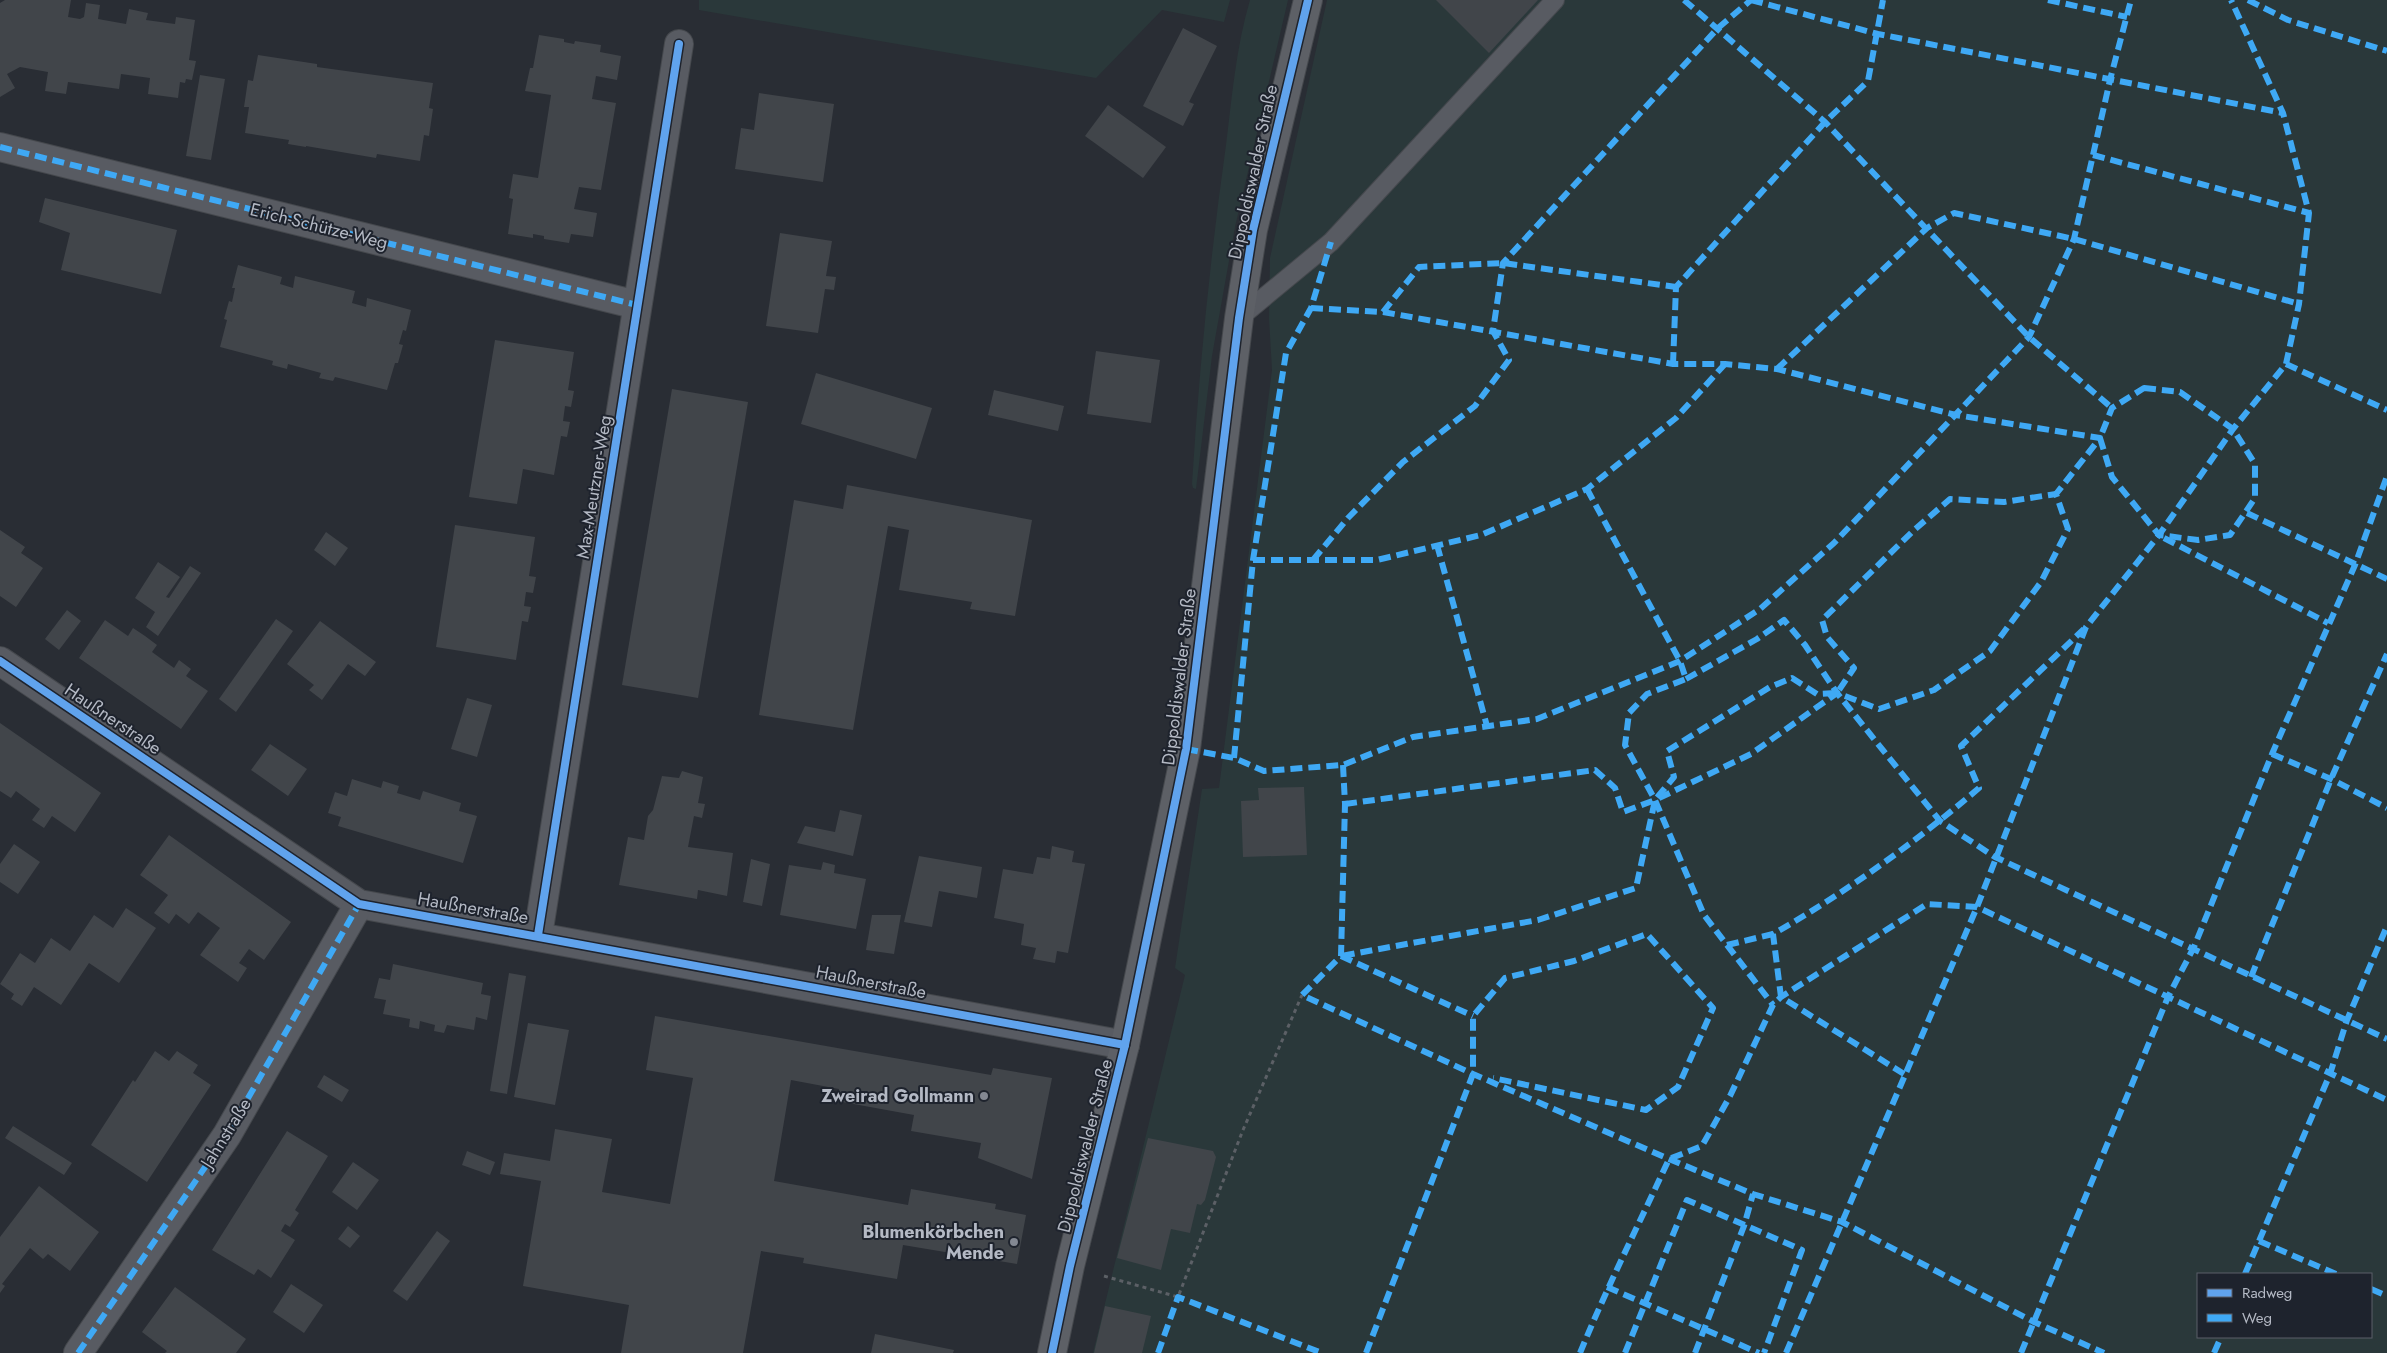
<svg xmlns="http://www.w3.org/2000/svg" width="2387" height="1353" font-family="Jost,sans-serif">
  <rect width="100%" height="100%" fill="#292d34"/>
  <g fill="#2a383a" fill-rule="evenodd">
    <path d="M699,0H1230L1224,22L1162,10L1096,78L699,10Z"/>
    <path d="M1250,0H1288L1235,227L1212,356L1196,489L1193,488L1192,484C1199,371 1210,258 1226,145C1232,97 1236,47 1250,0Z"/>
    <path d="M1327,0H2387V1353H1093L1185,975L1175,968L1202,789L1219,788L1272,370L1269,318L1270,258ZM2198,1274H2371V1337H2198Z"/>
  </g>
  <g fill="#41454a">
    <path d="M5,0H71L68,17L80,19L84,17L86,3L100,5L98,19L126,24L129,9L148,13L146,20L175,24L176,17L195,20L189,60L196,61L192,80L186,79L185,83L180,82L178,98L148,94L150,78L121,74L119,89L68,82L66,94L45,91L48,72L20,67L7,74L15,88L0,97V3Z"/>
    <path d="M1436,0H1538L1489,53Z"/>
    <path d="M1183,28L1217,46L1189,102L1194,104L1183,126L1143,106Z"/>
    <path d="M539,35L564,39V42L574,44L575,41L601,45L600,52L621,56L617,80L596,76L592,99L616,103L601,190L579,187L574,209L597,213L593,237L571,234L569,243L544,239V236L533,234V238L508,234L513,199L509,198L513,174L538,178L551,95L525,91L530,68H533Z"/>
    <path d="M258,55L317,64V67L433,83L429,108L433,109L429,136L424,135L420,161L377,154L376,158L306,146V147L288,144L289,140L245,133L249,107H244L248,80L253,81Z"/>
    <path d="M200,75L225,79L211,160L186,156Z"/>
    <path d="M759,93L834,104L823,182L735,169L741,128L754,130Z"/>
    <path d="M1108,105L1166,147L1143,178L1085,136Z"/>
    <path d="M45,198L177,230L161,294L61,270L70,233L39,222Z"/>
    <path d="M780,233L832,241L826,276L836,277L834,290L825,289L818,333L766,326Z"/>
    <path d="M238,265L282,277L280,284L293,288L295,276L355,291L352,303L366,307L367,298L411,310L406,331L403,330L399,344L403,345L398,363H395L387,390L335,377L333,381L319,378L321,373L288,364L287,369L272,365L273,361L220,347L227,320L224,319L229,301L232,302L235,288H232Z"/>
    <path d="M495,340L574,352L568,390L574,391L571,407L565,406L563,421L570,422L567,437L561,436L554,475L523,469L517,504L469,497Z"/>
    <path d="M1096,351L1160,360L1151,423L1087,414Z"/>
    <path d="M816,373L932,408L916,459L801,424Z"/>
    <path d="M672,389L748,402L698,698L622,685Z"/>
    <path d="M994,390L1064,406L1058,431L988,415Z"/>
    <path d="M847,485L1032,520L1015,616L970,609L972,602L899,590L909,530L888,526L853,730L759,715L794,500L843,509Z"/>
    <path d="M455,525L535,537L529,576L536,577L533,593L526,592L524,606L531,607L528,622L522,621L516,660L436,647Z"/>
    <path d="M0,530L25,547L21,553L43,568L16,607L0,596Z"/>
    <path d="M326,532L348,548L335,566L314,550Z"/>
    <path d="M158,562L180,577L166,597L169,598L190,566L201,573L158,636L146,627L155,612L135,598Z"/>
    <path d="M67,610L81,621L59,650L45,639Z"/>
    <path d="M276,619L293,631L236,712L219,699Z"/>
    <path d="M105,620L128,636L133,628L145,636L157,645L152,652L174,668L179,660L191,669L186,676L208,691L181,729L79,658Z"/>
    <path d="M320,621L376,662L365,676L348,664L322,700L309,690L314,685L287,664Z"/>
    <path d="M467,698L492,705L477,757L451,749Z"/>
    <path d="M0,723L101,793L75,832L52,816L44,828L32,820L40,809L16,791L11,798L0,791Z"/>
    <path d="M270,744L307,769L288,796L251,770Z"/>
    <path d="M682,771L703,777L698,803L705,804L702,818L694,816L688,847L733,853L727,896L698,890L697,899L619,885L628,837L644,840L648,816L653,810L662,776L679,778Z"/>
    <path d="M352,779L381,788L383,781L399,786L397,793L420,800L423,791L461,803L459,811L477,816L463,863L338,826L341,817L328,813L335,792L347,796Z"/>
    <path d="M1304,787L1307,855L1243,857L1241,801L1259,800L1258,788Z"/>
    <path d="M840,810L862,815L853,856L797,843L805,826L835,832Z"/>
    <path d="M169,835L291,922L264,960L249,949L239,963L247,968L238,982L200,955L220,928L198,912L189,924L176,914L169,924L154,913L168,895L140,875Z"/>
    <path d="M14,844L40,862L18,894L0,882V864Z"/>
    <path d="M1052,846L1074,851L1072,862L1085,864L1068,953L1057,951L1055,963L1033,959L1036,948L1021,945L1024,924L994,918L1003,869L1033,874L1037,857L1050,859Z"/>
    <path d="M919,856L982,867L977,898L939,891L932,927L904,922Z"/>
    <path d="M751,859L770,864L762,906L743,902Z"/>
    <path d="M823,862L835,865L834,873L866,879L856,929L780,915L789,865L821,870Z"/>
    <path d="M126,908L156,928L119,983L89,963L61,1005L34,987L22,1006L11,999L14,994L0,984L20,953L35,963L51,938L70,951L94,915L113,928Z"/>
    <path d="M872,915H901L894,954L866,950Z"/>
    <path d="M393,964L483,983L481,994L491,996L487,1020L476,1017L474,1030L447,1025L444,1033L434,1031L435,1025L420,1021L419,1029L409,1027L410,1019L383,1014L386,1000L374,998L379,978L390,980Z"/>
    <path d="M509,973L526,976L507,1094L490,1091Z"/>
    <path d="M655,1016L991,1075L993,1068L1052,1078L1032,1179L978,1158L981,1143L911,1131L914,1115L837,1101L839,1089L791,1080L774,1181L908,1205L911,1189L996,1204L995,1209L1026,1215L1017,1264L903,1245L897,1279L803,1263L804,1258L761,1251L743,1353H621L629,1305L523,1286L541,1181L500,1174L504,1153L550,1161L555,1129L612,1139L602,1192L670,1204L693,1078L646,1070Z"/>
    <path d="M528,1023L569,1030L555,1105L514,1097Z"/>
    <path d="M155,1051L169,1061L177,1051L198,1065L193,1073L211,1085L147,1182L91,1145L133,1080L135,1082Z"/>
    <path d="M324,1075L349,1090L342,1102L317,1087Z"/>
    <path d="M13,1126L72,1163L64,1175L5,1138Z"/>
    <path d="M287,1131L328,1156L295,1210L299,1213L290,1227L285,1224L281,1231L295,1240L271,1278L258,1269L254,1275L212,1250Z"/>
    <path d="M1148,1138L1213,1151L1216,1157L1205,1200L1201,1205L1197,1204L1190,1233L1171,1229L1161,1270L1117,1258Z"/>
    <path d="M467,1151L495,1162L490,1175L462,1165Z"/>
    <path d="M353,1162L379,1180L357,1210L332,1192Z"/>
    <path d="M39,1186L99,1232L70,1271L48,1254L43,1259L30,1248L2,1284L5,1286L0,1293V1237Z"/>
    <path d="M348,1226L360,1236L350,1248L338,1239Z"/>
    <path d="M437,1231L450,1241L407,1301L393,1291Z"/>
    <path d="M291,1284L323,1305L304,1333L273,1312Z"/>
    <path d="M175,1287L246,1339L236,1353H165L167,1351L142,1332Z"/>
    <path d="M1105,1306L1151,1316L1142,1353H1094Z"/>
    <path d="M875,1334L954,1350L953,1353H871Z"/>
  </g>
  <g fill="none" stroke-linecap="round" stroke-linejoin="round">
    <defs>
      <path id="lane" d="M1239,318L1331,242L1555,0"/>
      <g id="street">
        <path d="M0,147L637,305"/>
        <path d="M0,661L359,904L1125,1045"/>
        <path d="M538,935L679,44"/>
        <path d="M78,1353L227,1135L359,904"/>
      </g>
      <path id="secondary" d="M1052,1353L1070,1266L1125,1045L1186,749L1239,318L1253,230L1308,0"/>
    </defs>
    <use href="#lane" stroke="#45484d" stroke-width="20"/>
    <use href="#street" stroke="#45484d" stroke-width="30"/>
    <use href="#secondary" stroke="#45484d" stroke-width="30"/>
    <path stroke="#5c6066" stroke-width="3" stroke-dasharray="4 4" stroke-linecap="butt" d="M1104,1276L1178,1297L1243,1130L1302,995"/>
    <use href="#lane" stroke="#585b62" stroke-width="18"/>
    <use href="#street" stroke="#585b62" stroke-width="28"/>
    <use href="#secondary" stroke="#5d6066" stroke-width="28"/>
    <g stroke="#3fa9f5" stroke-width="6" stroke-dasharray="12 6" stroke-linecap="butt">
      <path d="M1684,0L1825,122L2029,337L2112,408"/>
      <path d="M1751,0L1878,34L2283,113"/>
      <path d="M2048,0L2127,17"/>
      <path d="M2248,0L2288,20L2387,51"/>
      <path d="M0,147L637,305"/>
      <path d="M2093,155L2309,213"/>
      <path d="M1311,308L1383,312L1673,364H1725L1777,369L1956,415L2100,438L2056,494L2068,529L2041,582L1990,651L1934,690L1879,709L1837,693L1751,754L1655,800L1636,888L1538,920L1341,956"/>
      <path d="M1383,312L1419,267L1503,263L1676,287"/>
      <path d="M1673,364L1676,287L1825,122L1868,81L1883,0"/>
      <path d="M2286,364L2387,410"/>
      <path d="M1777,369L1927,228L1954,213L2074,239L2299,304"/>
      <path d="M2144,388L2180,392L2233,429L2255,464V498L2230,535L2198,540L2159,535L2112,477L2100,438L2112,408Z"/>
      <path d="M1587,489L1680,661L1686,679L1647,694L1629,713L1625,745L1655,800L1704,915L1773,1005"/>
      <path d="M2247,513L2387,579"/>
      <path d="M2164,538L2328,623"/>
      <path d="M1437,545L1487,726"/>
      <path d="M1253,560H1377L1481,535L1587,489L1676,418L1725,364"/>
      <path d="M1313,560L1348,518L1403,462L1475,406L1509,360L1493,331L1503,263L1718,28L1751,0"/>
      <path d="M1686,679L1757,639L1784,620L1805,645L1837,693L1940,821L1995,857L2387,1039"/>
      <path d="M1186,749L1234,758L1264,771L1343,765L1413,737L1537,719L1680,661L1760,609L1834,543L2029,337L2074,239L2110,80L2131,0"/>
      <path d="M2272,754L2331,779L2387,808"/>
      <path d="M1234,758L1253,560L1286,353L1311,308L1331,242"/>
      <path d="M1343,765L1345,804L1341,956L1302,995L1473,1074L1669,1159L1753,1194L1842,1222L2034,1322L2104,1353"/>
      <path d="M1345,804L1595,770L1615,788L1623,812L1655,800L1674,777L1667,751L1770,687L1792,678L1817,694L1837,693L1854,668L1827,637L1822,620L1913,531L1950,499L2004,502L2056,494"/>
      <path d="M1727,945L1773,934"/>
      <path d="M1341,956L1473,1016"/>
      <path d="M2251,977L2331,779L2387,654"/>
      <path d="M1904,1074L1781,997L1773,934C1845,893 1916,842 1979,788L1961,746L2084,629"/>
      <path d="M2259,1241L2336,1274"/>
      <path d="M2245,1274L2330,1074L2347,1020L2387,926"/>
      <path d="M1607,1287L1759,1353"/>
      <path d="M2371,1289L2387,1296"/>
      <path d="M78,1353L227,1135L359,904"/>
      <path d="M1158,1353L1178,1297L1322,1353"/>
      <path d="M1366,1353L1473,1074V1016L1505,978L1574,961L1647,934L1713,1008L1678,1087L1646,1110L1493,1078"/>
      <path d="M1580,1353C1607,1287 1639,1224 1669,1159L1702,1146L1730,1096L1773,1005L1781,997L1927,904L1977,907L2387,1100"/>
      <path d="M1625,1353L1687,1200L1802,1250L1764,1353"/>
      <path d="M1695,1353L1744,1226L1753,1194"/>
      <path d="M1786,1353L1977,907L2086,627L2159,535L2233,429L2286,364L2299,304L2309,213L2283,113L2231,0"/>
      <path d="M2021,1353L2168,997L2194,947L2272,754L2355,565L2387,476"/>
      <path d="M2214,1353L2221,1337"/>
    </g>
    <defs>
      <g id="cycleway">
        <path d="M0,661L359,904L1125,1045"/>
        <path d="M538,935L679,44"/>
        <path d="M1052,1353L1070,1266L1125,1045L1186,749L1239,318L1253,230L1308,0"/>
      </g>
    </defs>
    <use href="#cycleway" stroke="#1e232d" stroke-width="11"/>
    <use href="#cycleway" stroke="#60a3ed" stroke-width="8"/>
  </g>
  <g fill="#838892" stroke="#1e232d" stroke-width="2">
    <circle cx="984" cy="1096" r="5"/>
    <circle cx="1014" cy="1242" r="5"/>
  </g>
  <g text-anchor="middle" stroke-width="4" stroke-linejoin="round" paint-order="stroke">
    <g font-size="18" fill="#b4b9c4" stroke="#1e232d">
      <text transform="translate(1253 172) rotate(-78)" y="6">Dippoldiswalder Straße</text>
      <text transform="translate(319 226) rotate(14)" y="6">Erich-Schütze-Weg</text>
      <text transform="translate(594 487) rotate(-81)" y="6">Max-Meutzner-Weg</text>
      <text transform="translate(1179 677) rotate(-83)" y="6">Dippoldiswalder Straße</text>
      <text transform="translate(113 719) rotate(34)" y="6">Haußnerstraße</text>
      <text transform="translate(473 908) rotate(10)" y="6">Haußnerstraße</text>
      <text transform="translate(871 982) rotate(11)" y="6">Haußnerstraße</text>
      <text transform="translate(226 1133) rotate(-58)" y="6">Jahnstraße</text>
      <text transform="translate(1085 1146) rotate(-76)" y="6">Dippoldiswalder Straße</text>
    </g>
    <g font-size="18" font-weight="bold" fill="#b4b9c4" stroke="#1e232d" text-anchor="end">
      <text x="974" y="1102">Zweirad Gollmann</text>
      <text x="1004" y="1238">Blumenkörbchen<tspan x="1004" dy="21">Mende</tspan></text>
    </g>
  </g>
  <rect x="2197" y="1273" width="175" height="65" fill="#1e232d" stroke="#5a5f69"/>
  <rect x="2207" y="1289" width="25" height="8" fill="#60a3ed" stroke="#5a5f69"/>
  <text x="2242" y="1298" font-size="15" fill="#b4b9c4">Radweg</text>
  <rect x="2207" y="1314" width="25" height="8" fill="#3fa9f5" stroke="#5a5f69"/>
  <text x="2242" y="1323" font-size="15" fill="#b4b9c4">Weg</text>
</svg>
